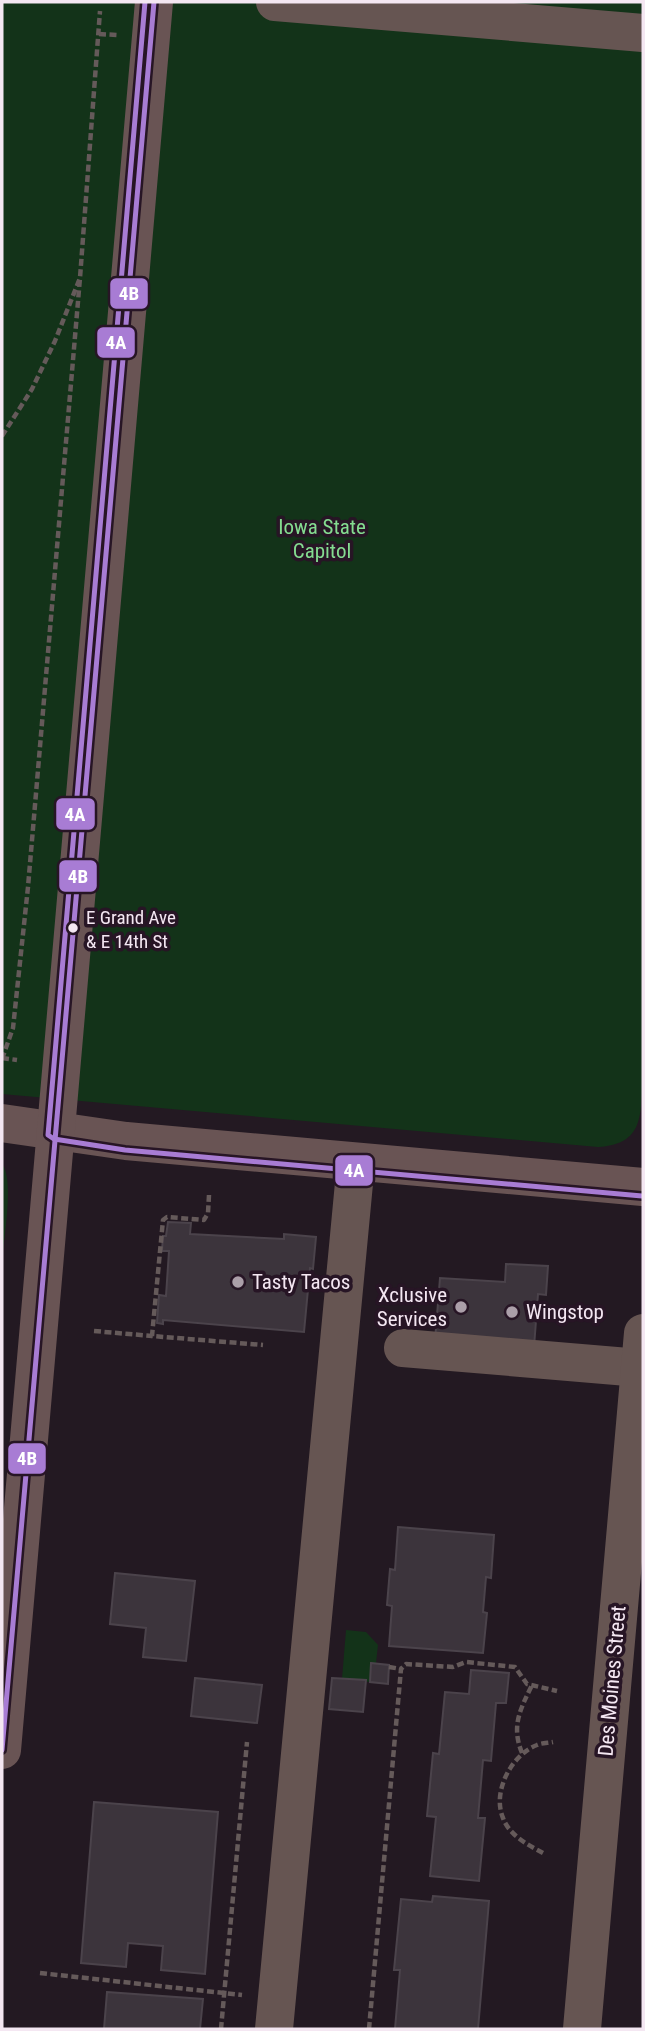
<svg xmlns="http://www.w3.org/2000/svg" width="645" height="2031" font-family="'Roboto Condensed',sans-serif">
  <rect width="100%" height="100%" fill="#231922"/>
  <g fill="#133319">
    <path d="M2,2H643V1077C640,1115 645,1144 598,1147L2,1094Z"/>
    <path d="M2,1164C15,1180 3,1243 2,1265Z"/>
    <path d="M346,1630L366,1632L378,1645L376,1663L371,1664L370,1682L342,1679Z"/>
  </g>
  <g fill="#3c343c" stroke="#4b434b" stroke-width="2">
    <path d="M168,1222L191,1223L190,1234L284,1239V1234L316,1237L313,1269L310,1268L304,1332L163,1320V1324L157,1323L159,1295L166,1296L169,1251H162L163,1236H166Z"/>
    <path d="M506,1264L548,1266L546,1295L538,1294L534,1347L435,1340L440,1278L505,1282Z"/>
    <path d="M398,1527L494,1535L491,1578L486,1577L483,1612L487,1613L483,1653L389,1646L392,1606L387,1605L390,1569L395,1570Z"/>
    <path d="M115,1573L195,1581L186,1661L143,1657L146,1628L110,1624Z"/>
    <path d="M371,1663L389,1665L388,1684L370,1682Z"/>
    <path d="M471,1670L509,1673L506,1703H496L491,1761L483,1760L478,1818H485L479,1881L430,1876L436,1817L427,1816L433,1753L439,1754L445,1692L469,1694Z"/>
    <path d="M195,1678L262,1685L257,1723L191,1716Z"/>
    <path d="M332,1678L366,1680L363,1712L329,1709Z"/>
    <path d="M94,1802L218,1812L205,1974L161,1970L163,1946L128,1943L126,1967L81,1963Z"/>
    <path d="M433,1896L489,1901L478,2029H395L400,1970H394L401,1899L432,1902Z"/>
    <path d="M107,1992L203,1999L200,2029H104Z"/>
  </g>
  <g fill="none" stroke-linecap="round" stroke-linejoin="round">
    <g stroke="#655a5a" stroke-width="4.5" stroke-dasharray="7 3.5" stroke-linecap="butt">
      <path d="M99,34L117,35"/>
      <path d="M2,436L32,389L55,341L80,278L100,11"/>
      <path d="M2,1058L17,1060"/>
      <path d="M2,1059L13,1028L28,887L80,278"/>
      <path d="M209,1195L208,1213L204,1220L167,1217L163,1220L152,1336L263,1345"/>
      <path d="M94,1331L152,1336"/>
      <path d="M389,1667L401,1669"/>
      <path d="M522,1753C511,1726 520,1710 532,1685"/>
      <path d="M543,1853C528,1845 509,1835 503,1818C492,1792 511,1755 537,1745C541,1743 548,1743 553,1742"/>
      <path d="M40,1973L242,1995"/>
      <path d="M221,2029L247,1742"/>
      <path d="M369,2029L401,1669L406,1664L453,1667L466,1662L515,1667L527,1684L557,1691"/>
    </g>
    <g stroke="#665552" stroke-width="38">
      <path d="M275,2L643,33"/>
      <path d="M403,1348L640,1368"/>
      <path d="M274,2029L356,1162"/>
      <path d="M582,2029L643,1333"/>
    </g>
    <g stroke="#695454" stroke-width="38">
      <path d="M2,1123L126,1141L643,1187"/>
      <path d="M2,1750L154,2"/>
    </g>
    <defs>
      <path id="bus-1" d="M2,1750L154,2"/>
      <path id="bus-2" d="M145,2L48,1135L54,1139L125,1150L642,1196"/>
    </defs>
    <use href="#bus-1" stroke="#271525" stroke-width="10"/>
    <use href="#bus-2" stroke="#271525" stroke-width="10"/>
    <use href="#bus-1" stroke="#a87cd4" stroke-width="5"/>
    <use href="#bus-2" stroke="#a87cd4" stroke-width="5"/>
  </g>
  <circle fill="#f4e7f2" stroke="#271525" stroke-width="2.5" cx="73" cy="928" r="6"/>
  <g fill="#ab9fa9" stroke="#271525" stroke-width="2.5">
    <circle cx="238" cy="1282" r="7"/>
    <circle cx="461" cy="1307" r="7"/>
    <circle cx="512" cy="1312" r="7"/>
  </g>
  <g text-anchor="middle" stroke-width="7" stroke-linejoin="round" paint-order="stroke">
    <g font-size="19" fill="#f4e7f2" stroke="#271525" text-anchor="start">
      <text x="86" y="924">E Grand Ave<tspan x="86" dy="24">&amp; E 14th St</tspan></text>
    </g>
    <g font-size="21" fill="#84dc90" stroke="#271525">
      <text x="322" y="534">Iowa State<tspan x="322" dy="24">Capitol</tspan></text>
    </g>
    <g font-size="21" fill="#f4e7f2" stroke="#271525" text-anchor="start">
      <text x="252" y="1289">Tasty Tacos</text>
      <text x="447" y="1302" text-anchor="end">Xclusive<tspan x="447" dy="24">Services</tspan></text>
      <text x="526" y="1319">Wingstop</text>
    </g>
    <g font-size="21" fill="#f4e7f2" stroke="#271525">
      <text transform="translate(612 1681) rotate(-85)" y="7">Des Moines Street</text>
    </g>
  </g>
  <g stroke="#271525" stroke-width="2.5">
    <rect x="109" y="277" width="40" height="33" rx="7" fill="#a87cd4"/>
    <rect x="96" y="326" width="40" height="33" rx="7" fill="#a87cd4"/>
    <rect x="55" y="797" width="41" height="34" rx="7" fill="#a87cd4"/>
    <rect x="58" y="859" width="40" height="34" rx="7" fill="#a87cd4"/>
    <rect x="334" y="1154" width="40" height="33" rx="7" fill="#a87cd4"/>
    <rect x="7" y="1442" width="40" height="33" rx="7" fill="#a87cd4"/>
  </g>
  <g font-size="19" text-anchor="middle" font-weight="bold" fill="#fff">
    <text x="129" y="300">4B</text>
    <text x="116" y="349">4A</text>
    <text x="75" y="821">4A</text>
    <text x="78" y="883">4B</text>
    <text x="354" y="1177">4A</text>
    <text x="27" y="1465">4B</text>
  </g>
  <rect width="645" height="2031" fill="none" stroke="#f4e7f2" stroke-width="7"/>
</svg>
